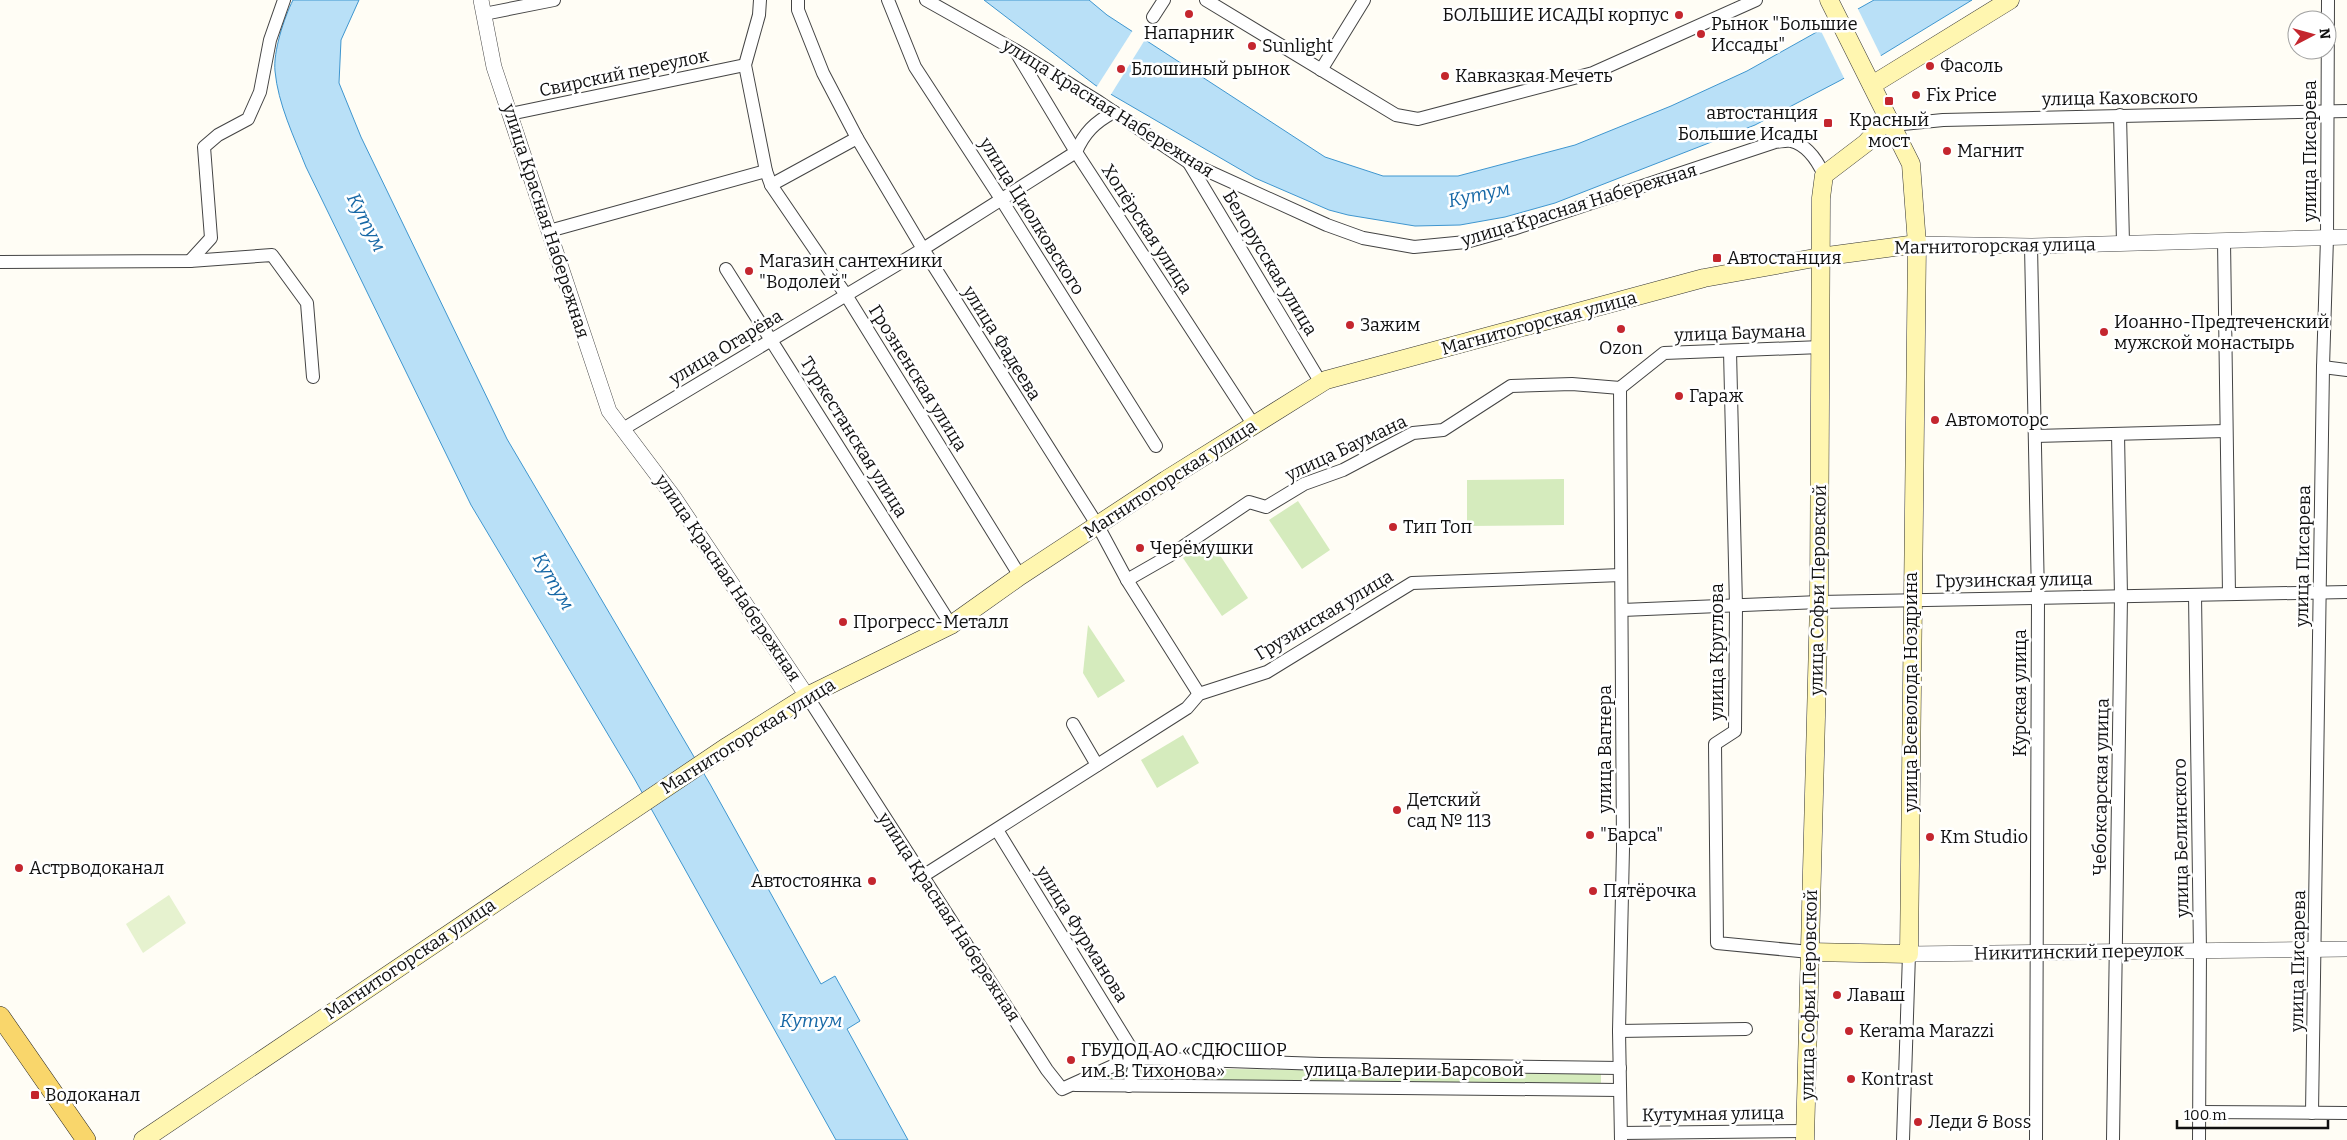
<svg xmlns="http://www.w3.org/2000/svg" width="2347" height="1140" font-family="Bitter,serif">
  <rect width="100%" height="100%" fill="#fffdf5"/>
  <g fill="#d5ebbd">
    <path d="M1564,479V525L1467,526V480Z"/>
    <path d="M1298,501L1330,550L1302,569L1269,520Z"/>
    <path d="M1210,540L1248,598L1222,616L1183,558Z"/>
    <path d="M1088,625L1125,681L1098,698L1083,673Z"/>
    <path d="M1183,735L1199,763L1157,788L1141,760Z"/>
    <path d="M1134,1068L1601,1073V1085L1134,1081Z"/>
    <path d="M1127,1069V1083L1095,1082Z"/>
  </g>
  <path fill="#e6f2cf" d="M169,895L186,923L143,953L126,924Z"/>
  <g fill="#b9e0f7" stroke="#3f96cf">
    <path d="M293,0H359L341,40L339,83L361,137L507,439L710,784L821,984L835,976L860,1021L847,1029L908,1140H836L634,778L471,505L306,167C294,137 278,104 275,71C273,52 284,18 293,0Z"/>
    <path d="M984,0H1089L1107,15L1325,157L1383,176H1458L1575,145L1671,106L1747,71L1874,0H1972L1841,80L1755,125L1555,203L1505,217L1460,225L1415,226L1348,215L1329,210L1255,178L1095,85Z"/>
  </g>
  <g fill="#fffdf5">
    <path d="M1857,7L1882,58L1845,80L1820,29Z"/>
    <path d="M1133,30L1146,38L1110,96L1096,88Z"/>
  </g>
  <g fill="none" stroke-linecap="round" stroke-linejoin="round">
    <defs>
      <g id="minor">
        <path d="M760,0L759,15L745,65L766,171L771,185L846,295L1020,576"/>
        <path d="M798,0V10L823,73L857,138L923,249L1098,526L1127,580L1199,694"/>
        <path d="M888,0L915,67L1001,199L1156,446"/>
        <path d="M926,0L1015,50L1099,102L1188,162L1327,225L1363,238L1414,247L1466,242L1513,229L1775,142C1779,142 1786,140 1791,141C1808,145 1818,162 1824,175"/>
        <path d="M1206,0L1396,115L1418,119L1593,73L1756,0"/>
        <path d="M484,14L554,0"/>
        <path d="M1153,17L1164,0"/>
        <path d="M1016,52L1076,152L1253,424"/>
        <path d="M1321,70L1364,0"/>
        <path d="M510,114L745,65"/>
        <path d="M2120,115L2123,243"/>
        <path d="M1893,125L1943,120L2347,111"/>
        <path d="M1076,152C1084,133 1095,122 1114,112"/>
        <path d="M1189,163L1321,383"/>
        <path d="M771,185L857,138"/>
        <path d="M549,231L766,171"/>
        <path d="M2224,241L2229,594"/>
        <path d="M2031,246L2038,598L2036,1140"/>
        <path d="M190,261L211,238L204,147L218,135L248,119L260,92L270,40L284,0"/>
        <path d="M0,262L190,261L272,255L307,303L313,377"/>
        <path d="M726,269L951,625"/>
        <path d="M1730,351L1736,606L1735,731L1715,744L1717,943L1810,952"/>
        <path d="M2323,367L2347,370"/>
        <path d="M1620,388L1623,848L1619,1031L1621,1140"/>
        <path d="M623,429L923,249L1076,152"/>
        <path d="M2035,436L2226,431"/>
        <path d="M1127,580L1169,556L1249,502L1266,507L1304,484L1343,470L1413,433L1443,430L1511,386L1572,384L1620,388L1664,353L1821,347"/>
        <path d="M2195,595L2200,951L2199,1140"/>
        <path d="M1622,610L1819,602L2347,592"/>
        <path d="M807,696L1047,1070L1062,1089L1115,1065L1137,1058L1321,1064L1620,1068"/>
        <path d="M1073,724L1097,765"/>
        <path d="M997,830L1137,1058L1129,1086"/>
        <path d="M923,876L1187,708L1199,694L1267,672L1412,583L1621,575"/>
        <path d="M1619,1031L1746,1029"/>
        <path d="M1075,1085L1620,1090"/>
        <path d="M2199,1112L2347,1113"/>
        <path d="M2312,1113L2323,367L2327,238L2328,0"/>
        <path d="M1621,1133L1805,1131"/>
        <path d="M1903,1140L1909,954"/>
        <path d="M2113,1140L2121,596L2118,434"/>
      </g>
      <g id="tertiary">
        <path d="M481,0L494,67L609,411L673,496L807,696"/>
        <path d="M1917,244L2031,246L2347,237"/>
        <path d="M1909,954L2347,949"/>
      </g>
      <g id="secondary">
        <path d="M1872,85L2010,0"/>
        <path d="M1810,952L1909,954L1917,244L1911,164L1829,0"/>
        <path d="M143,1140L728,746L807,696L951,625L1020,576L1166,480L1326,380L1704,278L1820,257L1917,244"/>
        <path d="M1805,1140L1819,602L1821,198L1824,175L1866,143L1888,118"/>
      </g>
      <path id="primary" d="M0,1016L86,1140"/>
    </defs>
    <use href="#minor" stroke="#444" stroke-width="14"/>
    <use href="#tertiary" stroke="#444" stroke-width="16"/>
    <use href="#secondary" stroke="#333" stroke-width="19"/>
    <use href="#primary" stroke="#222" stroke-width="20"/>
    <use href="#minor" stroke="#fff" stroke-width="12"/>
    <use href="#tertiary" stroke="#fff" stroke-width="15"/>
    <use href="#secondary" stroke="#fff6b0" stroke-width="18"/>
    <use href="#primary" stroke="#f9d66b" stroke-width="19"/>
  </g>
  <g fill="#c4262e" stroke="#fff" stroke-width="2">
    <circle cx="1189" cy="14" r="5"/>
    <circle cx="1679" cy="15" r="5"/>
    <circle cx="1701" cy="34" r="5"/>
    <circle cx="1252" cy="46" r="5"/>
    <circle cx="1930" cy="66" r="5"/>
    <circle cx="1121" cy="69" r="5"/>
    <circle cx="1445" cy="76" r="5"/>
    <circle cx="1916" cy="95" r="5"/>
    <rect x="1884" y="96" width="10" height="10" rx="2.5"/>
    <rect x="1823" y="118" width="10" height="10" rx="2.5"/>
    <circle cx="1947" cy="151" r="5"/>
    <rect x="1712" y="253" width="10" height="10" rx="2.5"/>
    <circle cx="749" cy="271" r="5"/>
    <circle cx="1350" cy="325" r="5"/>
    <circle cx="1621" cy="329" r="5"/>
    <circle cx="2104" cy="332" r="5"/>
    <circle cx="1679" cy="396" r="5"/>
    <circle cx="1935" cy="420" r="5"/>
    <circle cx="1393" cy="527" r="5"/>
    <circle cx="1140" cy="548" r="5"/>
    <circle cx="843" cy="622" r="5"/>
    <circle cx="1397" cy="810" r="5"/>
    <circle cx="1590" cy="835" r="5"/>
    <circle cx="1930" cy="837" r="5"/>
    <circle cx="19" cy="868" r="5"/>
    <circle cx="872" cy="881" r="5"/>
    <circle cx="1593" cy="891" r="5"/>
    <circle cx="1837" cy="995" r="5"/>
    <circle cx="1849" cy="1031" r="5"/>
    <circle cx="1071" cy="1060" r="5"/>
    <circle cx="1851" cy="1079" r="5"/>
    <rect x="30" y="1090" width="10" height="10" rx="2.5"/>
    <circle cx="1918" cy="1122" r="5"/>
  </g>
  <g text-anchor="middle" stroke-width="5" stroke-linejoin="round" paint-order="stroke">
    <g font-size="18" fill="#111" stroke="#fff" text-anchor="start">
      <text x="1669" y="21" text-anchor="end">БОЛЬШИЕ ИСАДЫ корпус</text>
      <text x="1711" y="30">Рынок "Большие<tspan x="1711" dy="21">Иссады"</tspan></text>
      <text x="1189" y="39" text-anchor="middle">Напарник</text>
      <text x="1262" y="52">Sunlight</text>
      <text x="1940" y="72">Фасоль</text>
      <text x="1131" y="75">Блошиный рынок</text>
      <text x="1455" y="82">Кавказкая Мечеть</text>
      <text x="1926" y="101">Fix Price</text>
      <text x="1818" y="119" text-anchor="end">автостанция<tspan x="1818" dy="21">Большие Исады</tspan></text>
      <text x="1889" y="126" text-anchor="middle">Красный<tspan x="1889" dy="21">мост</tspan></text>
      <text x="1957" y="157">Магнит</text>
      <text x="1727" y="264">Автостанция</text>
      <text x="759" y="267">Магазин сантехники<tspan x="759" dy="21">"Водолей"</tspan></text>
      <text x="2114" y="328">Иоанно-Предтеченский<tspan x="2114" dy="21">мужской монастырь</tspan></text>
      <text x="1360" y="331">Зажим</text>
      <text x="1621" y="354" text-anchor="middle">Ozon</text>
      <text x="1689" y="402">Гараж</text>
      <text x="1945" y="426">Автомоторс</text>
      <text x="1403" y="533">Тип Топ</text>
      <text x="1150" y="554">Черёмушки</text>
      <text x="853" y="628">Прогресс-Металл</text>
      <text x="1407" y="806">Детский<tspan x="1407" dy="21">сад № 113</tspan></text>
      <text x="1600" y="841">"Барса"</text>
      <text x="1940" y="843">Кm Studio</text>
      <text x="29" y="874">Астрводоканал</text>
      <text x="862" y="887" text-anchor="end">Автостоянка</text>
      <text x="1603" y="897">Пятёрочка</text>
      <text x="1847" y="1001">Лаваш</text>
      <text x="1859" y="1037">Kerama Marazzi</text>
      <text x="1081" y="1056">ГБУДОД АО «СДЮСШОР<tspan x="1081" dy="21">им. В. Тихонова»</tspan></text>
      <text x="1861" y="1085">Kontrast</text>
      <text x="45" y="1101">Водоканал</text>
      <text x="1928" y="1128">Леди &amp; Boss</text>
    </g>
    <g font-size="18" fill="#111" stroke="#fff">
      <text transform="translate(624 73) rotate(-12)" y="6">Свирский переулок</text>
      <text transform="translate(2120 98) rotate(-1)" y="6">улица Каховского</text>
      <text transform="translate(1108 108) rotate(32)" y="6">улица Красная Набережная</text>
      <text transform="translate(2310 151) rotate(-90)" y="6">улица Писарева</text>
      <text transform="translate(1579 205) rotate(-17)" y="6">улица Красная Набережная</text>
      <text transform="translate(1032 216) rotate(58)" y="6">улица Циолковского</text>
      <text transform="translate(546 221) rotate(72)" y="6">улица Красная Набережная</text>
      <text transform="translate(1147 229) rotate(57)" y="6">Хопёрская улица</text>
      <text transform="translate(1995 246) rotate(-1)" y="6">Магнитогорская улица</text>
      <text transform="translate(1270 263) rotate(59)" y="6">Белорусская улица</text>
      <text transform="translate(1539 323) rotate(-15)" y="6">Магнитогорская улица</text>
      <text transform="translate(1740 333) rotate(-2)" y="6">улица Баумана</text>
      <text transform="translate(1002 343) rotate(58)" y="6">улица Фадеева</text>
      <text transform="translate(726 347) rotate(-31)" y="6">улица Огарёва</text>
      <text transform="translate(918 378) rotate(58)" y="6">Грозненская улица</text>
      <text transform="translate(854 437) rotate(58)" y="6">Туркестанская улица</text>
      <text transform="translate(1346 448) rotate(-25)" y="6">улица Баумана</text>
      <text transform="translate(1170 479) rotate(-33)" y="6">Магнитогорская улица</text>
      <text transform="translate(2303 556) rotate(-89)" y="6">улица Писарева</text>
      <text transform="translate(728 578) rotate(56)" y="6">улица Красная Набережная</text>
      <text transform="translate(2014 580) rotate(-1)" y="6">Грузинская улица</text>
      <text transform="translate(1818 590) rotate(-89)" y="6">улица Софьи Перовской</text>
      <text transform="translate(1324 615) rotate(-31)" y="6">Грузинская улица</text>
      <text transform="translate(1717 652) rotate(-90)" y="6">улица Круглова</text>
      <text transform="translate(1911 692) rotate(-90)" y="6">улица Всеволода Ноздрина</text>
      <text transform="translate(2020 693) rotate(-90)" y="6">Курская улица</text>
      <text transform="translate(748 736) rotate(-32)" y="6">Магнитогорская улица</text>
      <text transform="translate(1605 749) rotate(-90)" y="6">улица Вагнера</text>
      <text transform="translate(2101 787) rotate(-89)" y="6">Чебоксарская улица</text>
      <text transform="translate(2181 838) rotate(-91)" y="6">улица Белинского</text>
      <text transform="translate(949 917) rotate(57)" y="6">улица Красная Набережная</text>
      <text transform="translate(1082 934) rotate(58)" y="6">улица Фурманова</text>
      <text transform="translate(2079 952) rotate(-1)" y="6">Никитинский переулок</text>
      <text transform="translate(410 959) rotate(-34)" y="6">Магнитогорская улица</text>
      <text transform="translate(2298 961) rotate(-89)" y="6">улица Писарева</text>
      <text transform="translate(1809 995) rotate(-89)" y="6">улица Софьи Перовской</text>
      <text x="1414" y="1076">улица Валерии Барсовой</text>
      <text transform="translate(1713 1114) rotate(-1)" y="6">Кутумная улица</text>
    </g>
    <g font-size="19" font-style="italic" fill="#1768a6" stroke="#fff">
      <text transform="translate(1479 194) rotate(-12)" y="7">Кутум</text>
      <text transform="translate(367 222) rotate(63)" y="7">Кутум</text>
      <text transform="translate(554 581) rotate(60)" y="7">Кутум</text>
      <text x="811" y="1027">Кутум</text>
    </g>
  </g>
  <g transform="translate(2312 35) rotate(84)"><circle r="24" fill="#ffffff" stroke="#a0a0a0"/>
  <path d="M0-4L9 19L0 12L-9 19Z" fill="#c4262e"/>
  <text y="-8" font-size="14" font-weight="bold" text-anchor="middle" fill="#111111">N</text>
  </g>
  <path d="M2177 1120v8h151v-8" fill="none" stroke="#111111" stroke-width="2.5"/>
  <text x="2184" y="1120" font-size="15" fill="#111111" stroke="#ffffff" stroke-width="4" paint-order="stroke">100 m</text>
</svg>
